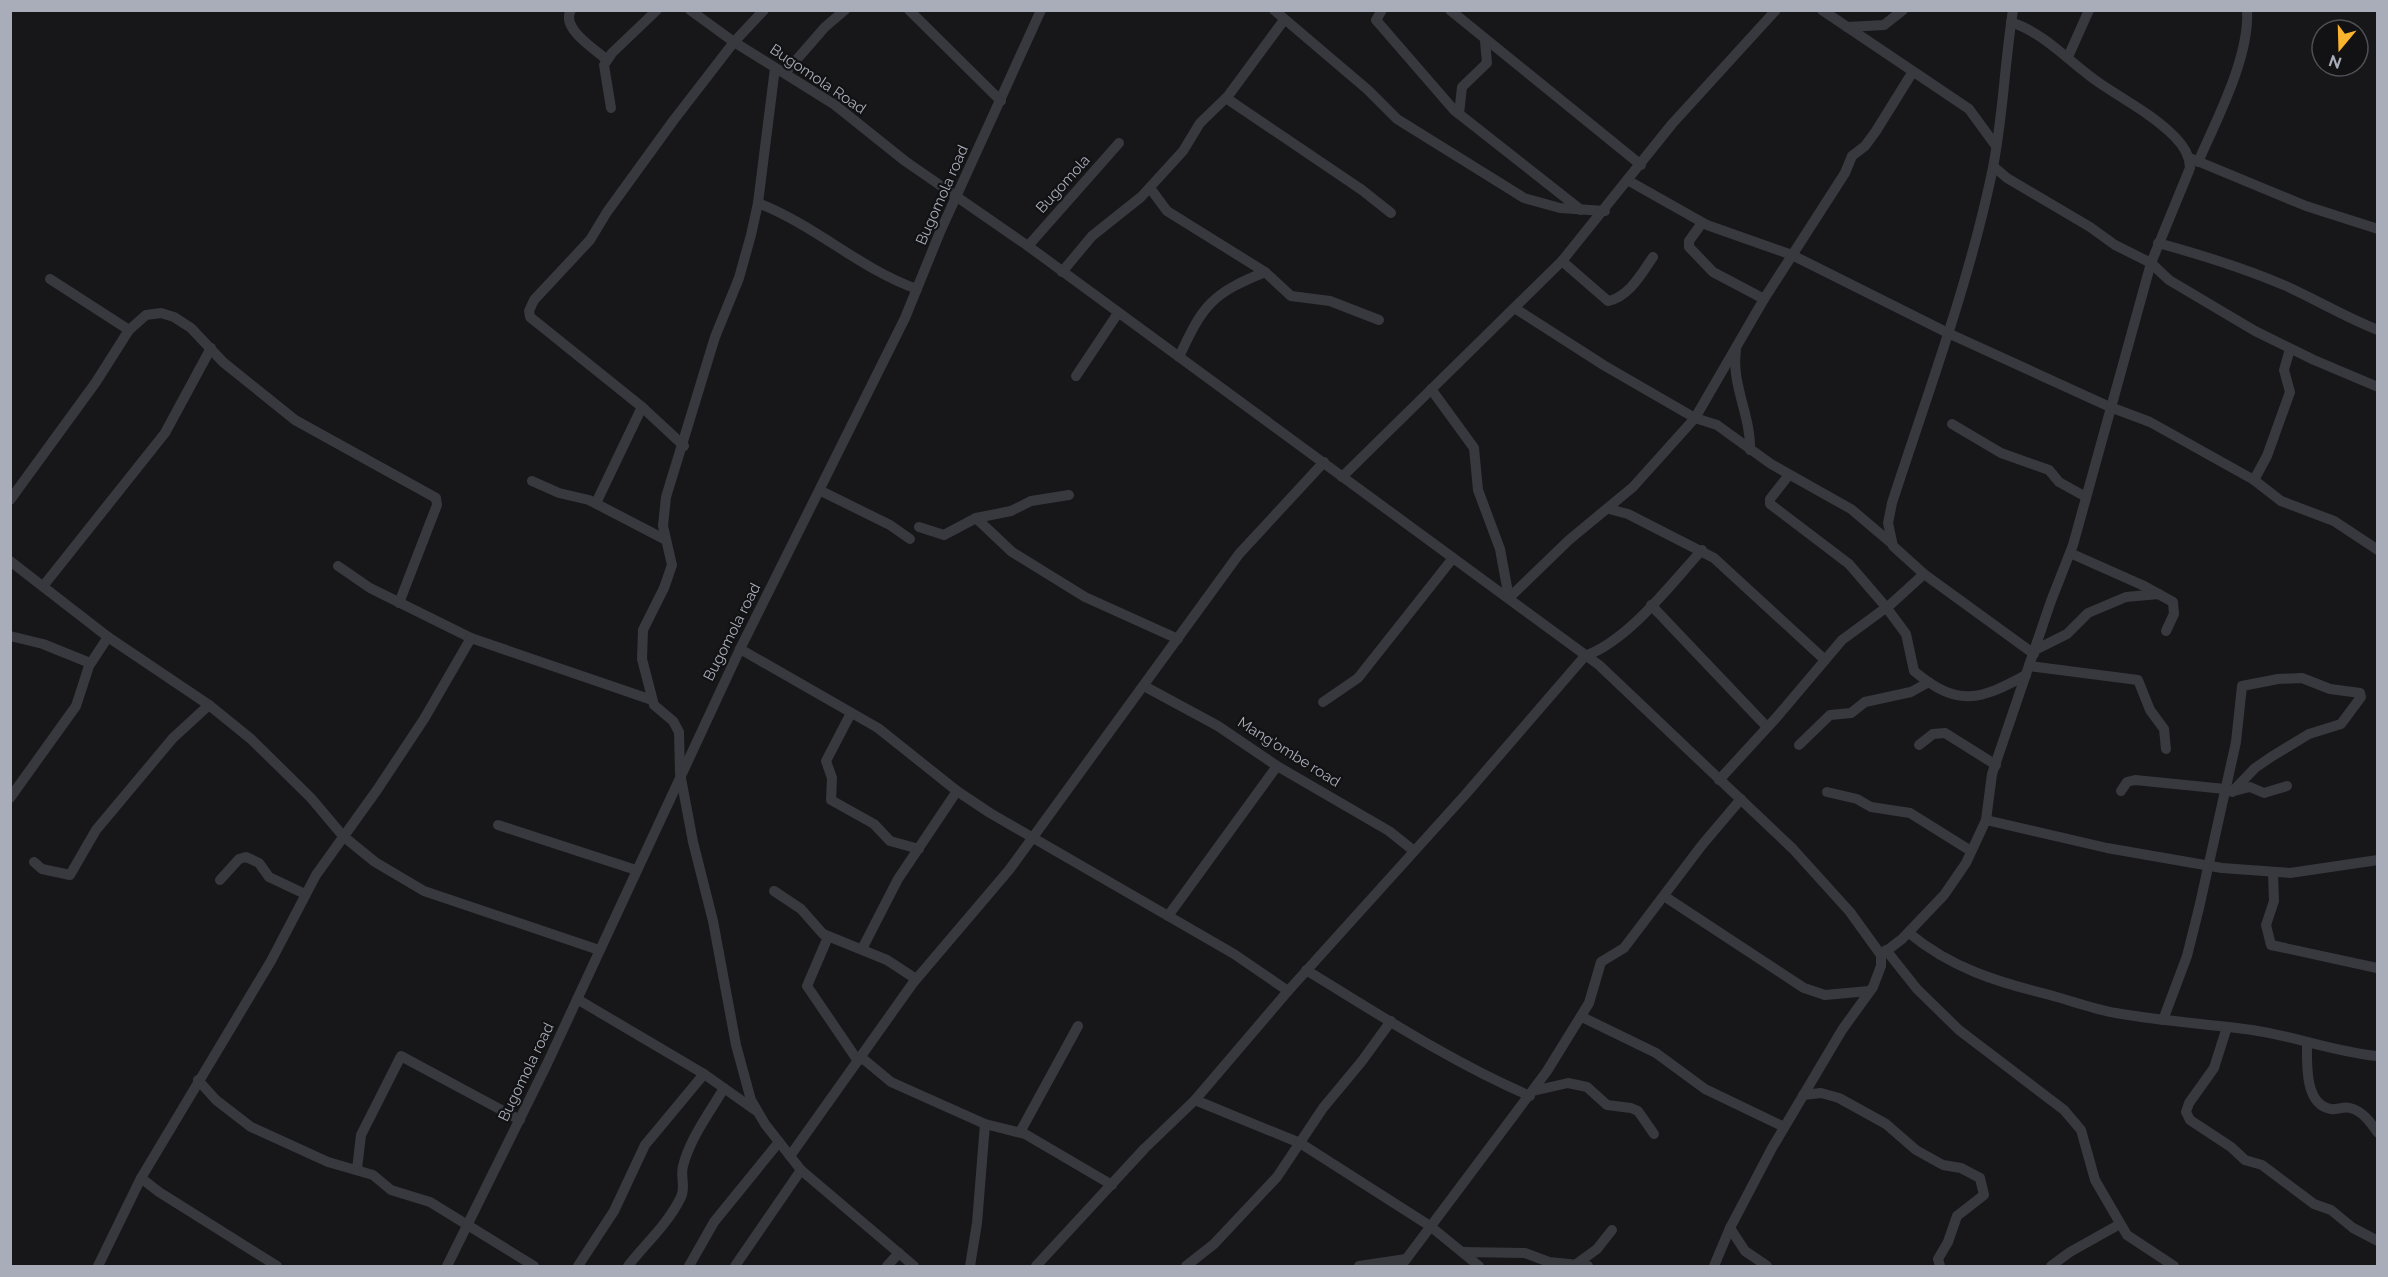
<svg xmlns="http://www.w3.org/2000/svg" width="2388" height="1277" font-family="Raleway,sans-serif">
  <rect width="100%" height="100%" fill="#171719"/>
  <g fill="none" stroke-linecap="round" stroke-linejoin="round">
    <g stroke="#37393e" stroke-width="10">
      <path d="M571,10C560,28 595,49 607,60"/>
      <path d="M690,10L734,42L835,105L905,161L1028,246L1599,665L1793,849L1850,912L1881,955V966L1873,987L1842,1030L1772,1148L1730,1228L1714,1266"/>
      <path d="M909,10L1001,101"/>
      <path d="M1274,10L1368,90L1397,119L1524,198L1560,208L1605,211"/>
      <path d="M1382,10L1376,20L1454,110L1581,210"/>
      <path d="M1450,10L1641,165"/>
      <path d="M1822,10L1969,109L1996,146"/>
      <path d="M2013,10C2004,66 2003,123 1991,177C1967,289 1927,395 1892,503L1888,523L1893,546L1924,574L2034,654"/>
      <path d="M1847,27L1884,25L1903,10"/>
      <path d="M2068,57L2089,10"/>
      <path d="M775,68L758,203L751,235L739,278L715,337L666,497L663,526L672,565L664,588L643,630L642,659L654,705L673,721L679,732L680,773L693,842L713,921L736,1045L751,1100L765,1124L801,1170L914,1266"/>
      <path d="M785,73L825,27L845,10"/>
      <path d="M1226,98L1362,190L1391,213"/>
      <path d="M611,108L604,65L612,53L657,10"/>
      <path d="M1459,114L1462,87L1487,63L1485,41"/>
      <path d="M2190,158L2306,206L2378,229"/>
      <path d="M2198,162C2217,119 2250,56 2247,10"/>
      <path d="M1994,167L2007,178L2090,227L2115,245L2151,263L2169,280L2255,331L2314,360L2378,387"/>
      <path d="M1629,181L1707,225L1792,255L1950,334L2110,407L2150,422L2254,480L2281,501L2334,521L2378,550"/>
      <path d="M1150,188L1167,211L1265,272L1291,296L1330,301L1379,320"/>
      <path d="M758,203C815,225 860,269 917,289"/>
      <path d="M1702,223L1689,241V247L1713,272L1764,299"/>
      <path d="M2158,243C2202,255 2244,268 2286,286C2317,300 2345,317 2378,330"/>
      <path d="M1028,246L1119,143"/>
      <path d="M1562,261L1608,301C1629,297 1642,273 1653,257"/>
      <path d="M1062,272L1092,236L1141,197L1183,151L1200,123L1228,96L1284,20"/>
      <path d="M50,279L129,330"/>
      <path d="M1516,309L1605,366L1695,418L1717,425L1771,464L1851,509L1890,542"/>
      <path d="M1736,350C1731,385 1751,415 1750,450"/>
      <path d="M1179,357C1203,305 1211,294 1265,272"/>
      <path d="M1076,376L1118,313"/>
      <path d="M1431,389L1474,448L1478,490L1500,549L1509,598"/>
      <path d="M1952,424L2001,453L2049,470L2059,482L2086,497"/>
      <path d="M684,446L642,407L530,317L529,311L534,300L590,240L607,212L673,121L734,42L764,10"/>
      <path d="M1789,475L1770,499V504L1849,564L1886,607L1906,634L1914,671C1958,708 1980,700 2026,675"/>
      <path d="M1342,477L1562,261L1672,124L1776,10"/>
      <path d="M2254,480L2267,456L2290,392L2284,370L2290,349"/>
      <path d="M532,481L559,493L589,500L666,540"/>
      <path d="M821,491L890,525L910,539"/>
      <path d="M10,500L96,382L129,330L146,315L161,313L174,317L191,328L223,362L295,420L436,498L437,505L399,603"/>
      <path d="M596,503L642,407"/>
      <path d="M1609,509L1628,514L1714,558L1825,660"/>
      <path d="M976,518L1012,552L1085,597L1178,639"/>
      <path d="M919,527L944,535L976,518L1011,511L1031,501L1069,495"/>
      <path d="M2070,553L2142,585L2173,602L2174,614L2166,631"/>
      <path d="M10,561L108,637L209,705L251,739L311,798L343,836L375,862L424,891L599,950"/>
      <path d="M338,566L370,588L471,638L652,700"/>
      <path d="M44,585L165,433L211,348"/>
      <path d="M1509,598L1569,540L1633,487L1695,418L1764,299L1845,173L1852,156L1865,146L1876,131L1912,73"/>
      <path d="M1651,605L1767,727"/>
      <path d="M10,636L43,644L90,663"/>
      <path d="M740,649L878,728L957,791L990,813L1234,954L1288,991"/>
      <path d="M2035,650L2067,634L2088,613L2126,597L2159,594"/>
      <path d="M2029,666L2138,680L2150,710L2164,729L2166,749"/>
      <path d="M1144,686L1218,726L1277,766L1389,831L1414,851"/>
      <path d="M1323,702L1358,678L1453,558"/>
      <path d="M851,713L826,761L832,778L831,800L874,824L890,841L919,849"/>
      <path d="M1799,745L1830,715L1851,713L1865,702L1911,692L1929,682"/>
      <path d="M1919,745L1933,734L1945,733L1996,765"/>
      <path d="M1719,780L1776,718L1842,640L1891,604L1924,574"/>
      <path d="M2121,791L2127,782L2135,780L2225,789"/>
      <path d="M2234,791L2250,787L2264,793L2287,786"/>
      <path d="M1827,792L1857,799L1871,807L1910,813L1971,851"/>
      <path d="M10,798L76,706L89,666L108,637"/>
      <path d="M1986,820L2107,848L2222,868L2290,873L2378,860"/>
      <path d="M498,825L636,870"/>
      <path d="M34,862L42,869L70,875L96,830L173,738L209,705"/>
      <path d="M2273,873L2274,901L2266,925L2271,945L2377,968"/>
      <path d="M220,880L239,859L246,857L259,863L269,877L305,894"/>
      <path d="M774,891L801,909L823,934L887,960L916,979"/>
      <path d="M1664,896L1804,988L1825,995L1869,991"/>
      <path d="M1168,916L1277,766"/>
      <path d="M1909,933C1951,968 1997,982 2050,995C2072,1001 2093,1009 2116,1013C2161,1021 2207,1024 2252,1030C2295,1036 2334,1052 2378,1056"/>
      <path d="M828,937L807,986L858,1061"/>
      <path d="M862,949L898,879L957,791"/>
      <path d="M1886,950L1917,989L1959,1030L2064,1110L2081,1130L2095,1180L2127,1235L2174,1266"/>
      <path d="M1881,955L1902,939L1944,895L1966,863L1986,820L1992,774L2051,601L2073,545L2151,263L2190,168C2190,155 2183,145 2174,136C2152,114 2124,100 2098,82C2069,62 2046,34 2011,22"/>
      <path d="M1306,970C1380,1015 1451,1062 1530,1096"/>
      <path d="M577,999L704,1074L755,1110"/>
      <path d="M1582,1017L1656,1053L1705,1089L1784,1127"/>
      <path d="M2163,1020L2187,956L2199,908L2236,742L2242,686L2278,679L2302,678L2330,689L2360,693L2361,697L2341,724L2309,734L2271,757L2255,768L2232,792"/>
      <path d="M2227,1027L2214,1068L2189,1103L2186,1112L2190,1120L2231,1147L2245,1160L2262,1165L2314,1204L2331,1210L2353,1228L2378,1241"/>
      <path d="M2307,1042C2307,1062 2304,1105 2331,1109C2337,1110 2343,1106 2350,1108C2363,1111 2371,1123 2378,1133"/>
      <path d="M861,1057L891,1082L985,1124L1025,1134L1112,1185"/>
      <path d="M198,1080L216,1100L251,1127L328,1162L373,1175L391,1190L430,1202L534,1266"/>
      <path d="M1533,1091L1568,1083L1587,1087L1607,1105L1631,1108L1638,1111L1654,1134"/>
      <path d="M1803,1095L1821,1093L1839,1098L1886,1124L1916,1150L1943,1165L1961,1168L1980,1178L1984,1195L1957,1216L1948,1242L1938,1259L1940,1266"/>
      <path d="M1195,1100L1300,1143L1430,1226L1479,1266"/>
      <path d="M1020,1132L1078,1026"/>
      <path d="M790,1156L913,983L1009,870L1239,554L1324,462"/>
      <path d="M357,1169L361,1135L401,1056L520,1120"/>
      <path d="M141,1178L159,1192L277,1266"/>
      <path d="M1730,1228L1745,1251L1767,1266"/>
      <path d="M1462,1252L1525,1253L1549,1262L1588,1266"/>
      <path d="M1575,1265L1597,1249L1612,1230"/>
      <path d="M98,1266L141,1178L271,961L316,875L377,790L424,719L471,638"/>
      <path d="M447,1266L547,1064L740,649L905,318L940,232L1041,10"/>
      <path d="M578,1266L614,1211L645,1145L704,1074"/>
      <path d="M628,1266C646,1243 668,1224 681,1197C686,1187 680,1176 683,1166C690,1138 710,1112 724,1088"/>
      <path d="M689,1266L714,1222L779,1142"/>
      <path d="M735,1266L801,1170"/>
      <path d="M887,1266L899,1253"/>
      <path d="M970,1266L977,1223L985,1124"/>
      <path d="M1036,1266L1145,1148L1195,1100L1288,991L1465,795L1585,656C1629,640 1670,585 1702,550"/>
      <path d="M1186,1266L1214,1244L1277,1177L1323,1108L1362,1061L1391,1021"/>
      <path d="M1359,1266L1406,1259"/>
      <path d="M1401,1266L1547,1071L1589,1003L1601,962L1624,948L1702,845L1741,799"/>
      <path d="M2051,1266L2070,1252L2120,1224"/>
    </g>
  </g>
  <g text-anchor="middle" stroke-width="4.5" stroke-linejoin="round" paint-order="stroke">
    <g font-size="15" fill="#a8adb9" stroke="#121214">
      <text transform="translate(818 79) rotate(34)" y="5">Bugomola Road</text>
      <text transform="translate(1063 184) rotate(-48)" y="5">Bugomola</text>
      <text transform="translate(942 195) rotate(-66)" y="5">Bugomola road</text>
      <text transform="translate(732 632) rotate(-63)" y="5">Bugomola road</text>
      <text transform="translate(1289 752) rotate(32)" y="5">Mang'ombe road</text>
      <text transform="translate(526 1072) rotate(-64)" y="5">Bugomola road</text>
    </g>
  </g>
  <rect width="2388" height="1277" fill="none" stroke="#a8adb9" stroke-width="24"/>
  <g transform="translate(2340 48) rotate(199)"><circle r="28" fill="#121214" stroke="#4e5056" stroke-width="1.5"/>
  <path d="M0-4.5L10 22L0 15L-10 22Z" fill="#fab42e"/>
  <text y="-9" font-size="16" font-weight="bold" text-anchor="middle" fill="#a8adb9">N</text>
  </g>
</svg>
